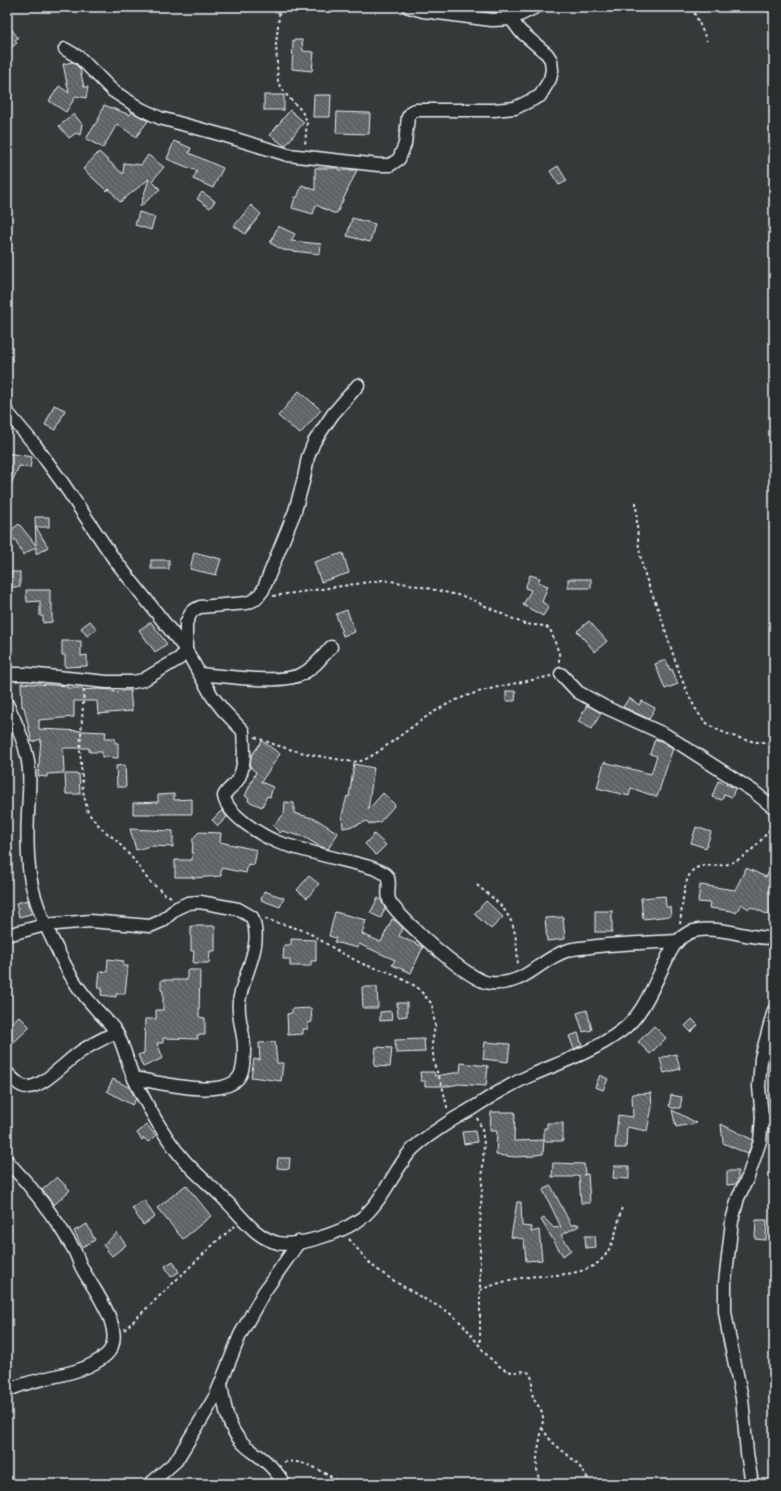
<svg xmlns="http://www.w3.org/2000/svg" width="781" height="1491" font-family="'Playpen Sans',sans-serif">
  <defs>
    <pattern id="building-back-hatch" width="6" height="6" patternUnits="userSpaceOnUse"><rect width="6" height="6" fill="#5f6365"/><path d="M-1 5l2 2M0 0l6 6M5-1l2 2" fill="none" stroke="#767a7c"/></pattern>
  </defs>
  <rect width="100%" height="100%" fill="#35393a"/>
  <filter id="ink" filterUnits="userSpaceOnUse"><feTurbulence type="fractalNoise" baseFrequency=".025" numOctaves="2"/><feDisplacementMap in="SourceGraphic" scale="8" xChannelSelector="R" yChannelSelector="G"/><feConvolveMatrix kernelMatrix="1 2 1 2 8 2 1 2 1" color-interpolation-filters="sRGB"/></filter>
  <g filter="url(#ink)">
    <g fill="url(#building-back-hatch)" stroke="#e8f1f8">
      <path d="M7,23L18,38L15,40L17,43L7,51Z"/>
      <path d="M293,40H302L303,51L314,52L312,71L292,69Z"/>
      <path d="M73,62L80,69L84,87H88L86,98L76,96L66,112L49,101L59,86L69,93L63,64Z"/>
      <rect x="264" y="95" width="20" height="15"/>
      <path d="M314,95H331L330,117H313Z"/>
      <path d="M104,105L130,115L132,112L148,121L136,137L117,124L103,148L86,139L99,118Z"/>
      <path d="M290,110L304,122L285,146L270,135Z"/>
      <path d="M337,112L370,113L369,134L336,133Z"/>
      <path d="M74,114L82,124L80,135L76,133L69,138L59,126Z"/>
      <path d="M174,141L191,148L189,153L223,168L213,188L193,179L197,171L167,159Z"/>
      <path d="M99,152L123,174L124,163L141,165L148,155L164,167L152,181L160,189L140,207L149,179L120,202L109,189L107,191L83,169Z"/>
      <path d="M558,166L567,181L559,185L550,171Z"/>
      <path d="M315,168H339V170H357L337,213H333L316,205L313,214L292,208L295,197L297,198L302,185L315,190Z"/>
      <path d="M202,192L215,201L210,208L197,199Z"/>
      <path d="M251,205L261,214L245,234L234,226Z"/>
      <path d="M139,212L155,217L151,230L135,225Z"/>
      <path d="M352,218L375,224L370,242L347,236Z"/>
      <path d="M278,226L295,234L291,241L321,244L320,254L283,250L270,243Z"/>
      <path d="M299,391L321,410L300,434L278,416Z"/>
      <path d="M54,405L65,410L56,430L45,425Z"/>
      <path d="M7,453L32,457L30,468L19,466L7,493Z"/>
      <path d="M35,517H49V527H36L48,547L36,554V547L23,555L15,539L13,541L7,533L19,524L36,545Z"/>
      <path d="M194,552L221,559L216,575L190,569Z"/>
      <path d="M343,553L349,573L321,582L314,562Z"/>
      <rect x="151" y="560" width="18" height="9"/>
      <rect x="7" y="572" width="13" height="15"/>
      <path d="M530,575L540,578L538,582L548,586L542,602L549,606L543,616L523,605L531,590L525,588Z"/>
      <rect x="568" y="579" width="23" height="9"/>
      <path d="M26,590H50V603H52V622L43,623V616H40V601L27,602Z"/>
      <path d="M347,610L355,632L343,636L336,614Z"/>
      <path d="M90,621L97,629L87,636L81,628Z"/>
      <path d="M589,621L607,641L595,652L577,631Z"/>
      <path d="M151,622L167,644L155,652L139,630Z"/>
      <path d="M62,641H81V656L87,655V666L65,667V655H62Z"/>
      <path d="M666,660L670,670L672,669L678,684L665,689L655,664Z"/>
      <path d="M21,683L67,686V688H82V690L98,689L113,690V692L130,690L132,711L98,714L97,701H74V717L39,720V729L106,732L105,738H115V743H118V758L102,757V752H89V748H63L64,773L47,774V777L38,776L41,739L32,742L24,707H22Z"/>
      <path d="M506,691H516L515,701H506Z"/>
      <path d="M629,698L639,705L642,701L655,708L649,719L623,707Z"/>
      <path d="M587,705L601,713L592,729L578,722Z"/>
      <path d="M655,739L663,742L673,748L657,797L631,788L629,796L597,788L604,762L651,774L657,756L650,754Z"/>
      <path d="M262,741L280,754L261,782L273,787L270,797L267,796L262,807L248,801L249,798L245,796L256,772L250,767L251,756Z"/>
      <path d="M354,764L374,768L368,810L383,793L395,805L380,822L369,824L367,821L354,826L343,828L342,815L347,796L349,797Z"/>
      <path d="M125,765L126,787H117L116,766Z"/>
      <path d="M65,774H79L80,794H66Z"/>
      <path d="M718,781L735,788L732,797L724,794L722,800L712,797Z"/>
      <path d="M174,794V800L192,799V814H133V803L158,802V795Z"/>
      <path d="M285,802L294,803V813L316,819L338,833L328,849L319,846L304,837L282,831L280,833L273,826L284,814Z"/>
      <path d="M222,810L227,817L218,826L212,820Z"/>
      <path d="M696,827L711,832L706,848L691,843Z"/>
      <path d="M130,829L173,831V847L150,846L136,850Z"/>
      <path d="M199,832L221,833L220,842L257,850L254,865L248,864L246,873L221,868V876L193,878V877H175V860H192L193,838Z"/>
      <path d="M374,834L386,845L376,855L365,844Z"/>
      <path d="M774,863V906L769,915L751,907L749,909L741,904L736,913L732,911L709,908L710,903L698,902L700,885L735,890L746,868L766,877Z"/>
      <path d="M309,876L319,884L307,898L297,890Z"/>
      <path d="M264,891L284,898L280,907L261,900Z"/>
      <path d="M665,896L666,907H670L671,916L643,919L641,898Z"/>
      <path d="M378,898L381,900L385,908L381,918L370,913Z"/>
      <path d="M28,900L31,914L19,917L16,903Z"/>
      <path d="M486,901L503,917L491,929L474,914Z"/>
      <rect x="595" y="911" width="17" height="21"/>
      <path d="M335,912L366,920L362,934L381,942L392,919L396,921L403,928L399,936L423,947L411,973L392,965L395,960L359,944L358,948L334,942L336,938L329,936Z"/>
      <path d="M563,917L565,939L547,941L545,918Z"/>
      <path d="M191,926H215V951H210L209,963H193L194,951H191Z"/>
      <path d="M291,939L316,940V961H311V966H290V959H283L284,945H291Z"/>
      <path d="M108,959L124,961L123,966H128L125,994H116V997L101,995L102,988H98L100,971L107,972Z"/>
      <path d="M187,970H200L199,1017L205,1018V1035H197L198,1039L163,1038V1043H157L163,1058L143,1067L138,1055L144,1053L145,1019H156V1010H163V991L161,990V980H187Z"/>
      <path d="M362,987H377L378,1008H363Z"/>
      <path d="M397,1003H407V1016L398,1017Z"/>
      <path d="M311,1008L312,1022L308,1023V1029H303V1034L288,1035L287,1014L292,1013V1009Z"/>
      <path d="M587,1010L592,1030L583,1032L577,1013Z"/>
      <path d="M391,1011L392,1020L380,1021V1012Z"/>
      <path d="M19,1016L30,1027L12,1044L7,1039V1027Z"/>
      <path d="M692,1019L698,1025L691,1032L685,1026Z"/>
      <path d="M654,1026L666,1038L650,1054L638,1042Z"/>
      <path d="M578,1033L582,1045L574,1049L569,1036Z"/>
      <path d="M424,1039L425,1052L396,1053L395,1040Z"/>
      <path d="M275,1042L277,1063H283L281,1081L251,1077L254,1059L260,1060L259,1043Z"/>
      <path d="M485,1042L510,1044L508,1062L483,1059Z"/>
      <path d="M376,1047L392,1048L390,1067L374,1066Z"/>
      <path d="M676,1054L680,1069L664,1073L660,1058Z"/>
      <path d="M461,1063L488,1066L486,1086L459,1084L449,1086H425V1081H421L420,1072H434L435,1076L460,1072Z"/>
      <path d="M600,1075L608,1079L603,1090L595,1087Z"/>
      <path d="M113,1079L130,1088L136,1099L132,1105L107,1091Z"/>
      <path d="M651,1093L652,1107L647,1131L627,1127L626,1148H615L618,1115L633,1117L632,1094Z"/>
      <path d="M671,1095L682,1097L680,1108H672L669,1106Z"/>
      <path d="M672,1110L697,1123L676,1127Z"/>
      <path d="M491,1112H515L514,1141L544,1140L543,1154L534,1155V1156L515,1157L496,1155L497,1131H490Z"/>
      <path d="M547,1123H563V1141H544V1128H547Z"/>
      <path d="M721,1124L753,1140L748,1154L723,1143Z"/>
      <path d="M147,1125L156,1136L148,1142L144,1138L142,1140L137,1133Z"/>
      <path d="M475,1131L477,1142L464,1144L462,1132Z"/>
      <path d="M278,1158H290L289,1169L277,1168Z"/>
      <path d="M553,1163L584,1164L585,1174L583,1175L588,1174L590,1203H581L579,1175L572,1177H552Z"/>
      <path d="M614,1166H629V1179L613,1178Z"/>
      <path d="M727,1171H738V1181L736,1184L727,1185Z"/>
      <path d="M57,1177L70,1190L54,1205L42,1190Z"/>
      <path d="M186,1185L211,1216L183,1239L157,1208Z"/>
      <path d="M551,1186L571,1225L578,1224L579,1226L561,1235L571,1250L563,1256L541,1220L544,1218L554,1228L561,1227L543,1190Z"/>
      <path d="M144,1200L155,1217L143,1225L132,1208Z"/>
      <path d="M517,1202H521L522,1226L532,1227L531,1232L539,1230L542,1260L526,1261L524,1239L511,1237Z"/>
      <path d="M756,1220H767L766,1240L755,1239Z"/>
      <path d="M87,1224L95,1240L82,1247L74,1231Z"/>
      <path d="M117,1233L126,1245L112,1256L103,1245Z"/>
      <path d="M585,1236H595L596,1247L586,1248Z"/>
      <path d="M173,1261L179,1272L171,1277L165,1266Z"/>
    </g>
    <g fill="none" stroke-linecap="round" stroke-linejoin="round">
      <defs>
        <g id="minor">
          <path d="M409,7L423,11L492,20L511,19L536,7"/>
          <path d="M65,49L80,58L113,91L141,109L160,118L226,136L288,155L379,165H390L399,159L405,144L408,117L412,111L416,110H494L515,108L540,96L550,79L552,70L551,60L547,54L520,31L511,19L506,7"/>
          <path d="M7,412L35,445L64,485L114,559L186,650L212,696L223,710L243,731C244,746 246,768 237,781C233,787 227,789 224,796C227,815 261,835 277,842C301,850 326,856 350,862C361,865 376,867 385,874C393,880 385,893 390,902C401,920 470,982 490,983C527,986 538,959 569,950C575,948 583,948 590,947C619,943 648,943 678,941"/>
          <path d="M7,674H27L107,682H133L143,680L180,658L186,650V623L192,611L200,607L247,603L256,599L263,590L295,511L304,478L308,457L314,442L333,414L358,385"/>
          <path d="M200,674C226,676 280,685 302,674C314,668 322,657 331,647"/>
          <path d="M561,674L578,692L607,708L666,735L753,791L774,808"/>
          <path d="M7,704C15,720 23,738 27,756C31,775 29,794 28,813C27,834 27,855 30,876C35,907 50,935 64,963C72,980 83,995 96,1009C103,1017 112,1025 117,1033C124,1046 127,1061 132,1074C137,1086 143,1097 149,1108C159,1126 170,1144 184,1160C198,1176 215,1189 229,1204C244,1219 256,1238 278,1243C298,1247 339,1233 356,1222C379,1208 393,1173 409,1153C419,1141 436,1131 449,1122C458,1116 467,1112 476,1106C492,1096 508,1086 525,1078C558,1063 592,1053 621,1031C643,1015 653,986 665,963C668,956 672,947 678,941C683,935 691,931 699,930C725,927 749,939 774,938"/>
          <path d="M7,935L45,925L90,921L150,926L162,921L177,908L188,903L200,902L238,909L252,917C264,947 243,973 239,1002C237,1017 244,1032 244,1047C244,1056 244,1070 239,1077C224,1100 157,1082 134,1078"/>
          <path d="M7,1073C13,1078 19,1087 27,1087C43,1088 68,1059 83,1050C93,1043 105,1038 116,1032"/>
          <path d="M762,1117L774,1125"/>
          <path d="M7,1161C32,1187 55,1217 73,1248C77,1255 79,1263 83,1270C94,1290 129,1334 106,1355C80,1378 37,1375 7,1391"/>
          <path d="M221,1384C224,1403 227,1426 240,1440C247,1449 256,1453 264,1460C272,1467 279,1475 284,1484"/>
          <path d="M150,1484L176,1461L203,1417L216,1395L240,1335L264,1292L299,1242"/>
          <path d="M752,1484L747,1453L742,1398L729,1336L725,1311V1283L732,1221L738,1198L748,1177L760,1141L762,1117L759,1087L761,1058L774,1010"/>
        </g>
      </defs>
      <use href="#minor" stroke="#e8f1f8" stroke-width="15"/>
      <g stroke="#e8f1f8" stroke-width="2" stroke-dasharray="3 3" stroke-linecap="butt">
        <path d="M280,7L276,44L278,83L288,97L301,110L307,121L305,145"/>
        <path d="M692,7L707,41"/>
        <path d="M636,502C637,521 637,541 641,559C645,580 654,597 661,617C670,643 687,708 708,724C718,732 743,740 756,742C762,742 768,742 774,742"/>
        <path d="M273,596L383,580L409,584L466,597L524,624L544,626L550,629L559,653V664"/>
        <path d="M84,690L80,750L83,791L88,813L102,829L116,840L134,860L149,881L166,895L172,897"/>
        <path d="M255,737C281,748 308,755 336,759C344,760 353,763 360,761C369,759 379,751 386,746C406,732 425,716 446,705C478,688 516,684 551,676"/>
        <path d="M477,885C487,894 500,902 507,914C517,928 517,949 518,966"/>
        <path d="M265,919L306,931L341,953L365,965L389,972L417,987L432,1004L435,1026L432,1044L434,1064L442,1085L448,1111"/>
        <path d="M680,924C682,911 683,879 693,870C701,863 718,867 728,864C748,858 763,839 774,823"/>
        <path d="M477,1118L482,1129L484,1144L480,1228V1345"/>
        <path d="M349,1239C357,1248 364,1258 373,1266C386,1277 405,1287 419,1296C433,1304 446,1309 458,1320C473,1333 481,1353 498,1365C502,1368 507,1371 512,1372C518,1373 528,1368 531,1376C533,1382 531,1390 533,1397C536,1405 543,1409 543,1418C542,1440 531,1462 541,1484"/>
        <path d="M480,1290C493,1285 507,1280 521,1278C549,1273 592,1280 608,1251C616,1238 618,1221 622,1207"/>
        <path d="M124,1330L217,1241L235,1226"/>
        <path d="M542,1428L551,1441L577,1463L592,1484"/>
        <path d="M284,1462C304,1459 325,1472 341,1484"/>
      </g>
      <use href="#minor" stroke="#2a2d2e" stroke-width="12"/>
    </g>
  </g>
  <rect width="781" height="1491" fill="none" stroke="#2a2d2e" stroke-width="24"/>
  <rect x="12" y="12" width="757" height="1467" fill="none" stroke="#e8f1f8" stroke-width="1.5" filter="url(#ink)"/>
</svg>
